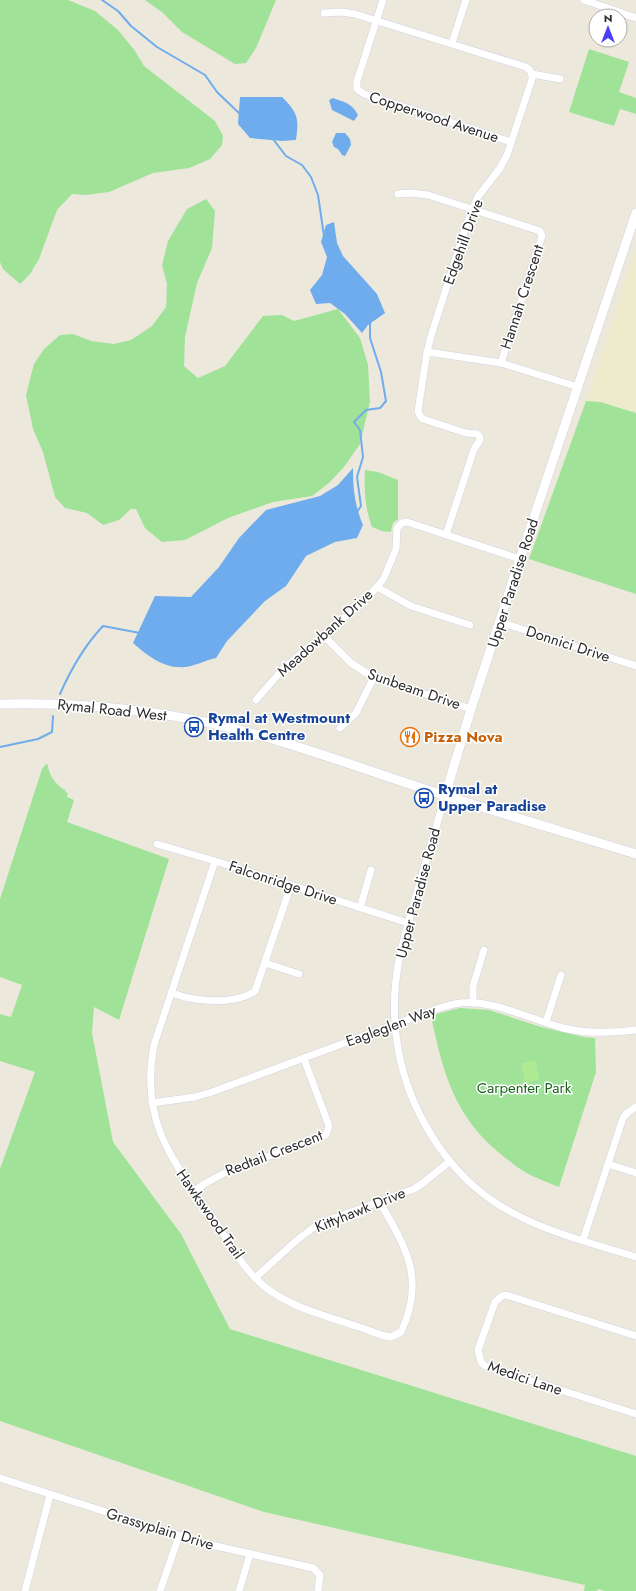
<svg xmlns="http://www.w3.org/2000/svg" width="636" height="1591" font-family="Jost,sans-serif">
  <rect width="100%" height="100%" fill="#ece9dc"/>
  <path fill="#edebcb" d="M636,249V413L600,402L586,401Z"/>
  <g fill="#9fe298">
    <path d="M0,0H68L95,11L118,30L135,51L144,66L215,121L223,136L222,145L210,159L189,168L153,173L109,192L86,195L72,194L57,210L39,259L30,274L20,284L3,269L0,262Z"/>
    <path d="M145,0H276L256,48L246,63L235,64L182,32L163,13Z"/>
    <path d="M589,49L629,62L619,92L636,98V114L620,109L614,126L569,112Z"/>
    <path d="M206,199L215,211L212,248L197,283L185,337L184,366L198,378L225,366L263,316L282,315L294,321L338,309L360,338L368,365L370,402L360,444L344,467L329,483L312,496L273,502L228,518L185,540L162,542L145,528L136,509H131L119,520L103,525L87,513L65,508L55,497L43,452L33,429L26,395L34,364L44,349L60,335L73,334L91,341L114,344L131,340L152,326L166,307L167,284L162,265L168,241L187,209Z"/>
    <path d="M586,401L600,402L636,413V594L529,559Z"/>
    <path d="M365,470L378,472L398,480V519L393,523L391,532L382,531L372,527C365,508 364,490 365,470Z"/>
    <path d="M47,763C50,777 54,783 66,791L65,792L68,793L67,797L74,800L67,822L169,859L119,1020L94,1007L92,1033L113,1142L181,1234L230,1329L636,1456V1591H605L598,1589L597,1591H584L585,1585L264,1512L0,1421V1169L35,1072L0,1061V1014L11,1017L22,985L0,977V899L42,769Z"/>
    <path d="M460,1008L489,1010L541,1027L584,1037L595,1038L596,1072L559,1187C548,1182 535,1178 525,1172C517,1168 510,1161 503,1156C455,1118 443,1074 431,1016L440,1013Z"/>
  </g>
  <path fill="#afe994" d="M536,1060L539,1080L525,1083L521,1063Z"/>
  <g fill="#6faced">
    <path d="M240,97H282C298,113 299,118 296,140L282,141L250,138L238,124Z"/>
    <path d="M333,98C344,102 352,103 358,115L354,121L332,110L329,100Z"/>
    <path d="M336,133H345L350,139L351,145L345,156L342,155L338,149L334,147L332,142Z"/>
    <path d="M334,222L337,243L343,256L377,294L385,313L368,325L362,333L345,314L330,303L316,304L310,290L322,275L327,257L321,242L326,225Z"/>
    <path d="M353,468C353,489 355,506 363,525L357,538L335,542L306,556L286,586L265,601L227,641L216,658C206,660 195,666 185,667C164,669 148,656 133,643L155,596L191,597L219,567L239,538L266,510L320,496L338,485Z"/>
  </g>
  <g fill="none" stroke-linecap="round" stroke-linejoin="round">
    <g stroke="#6faced" stroke-width="2">
      <path d="M102,0L118,11L131,26L157,47L205,75L217,92L241,115"/>
      <path d="M273,139L286,156L302,165L311,177L318,195L324,236"/>
      <path d="M356,513L361,506L357,477L363,457L360,430L354,422L366,410L380,408L386,401L381,372L370,338V321"/>
      <path d="M60,694C71,669 84,646 103,626L140,633"/>
      <path d="M0,747L38,739L52,732L53,716"/>
    </g>
    <defs>
      <g id="minor">
        <path d="M383,0L357,81V89L364,94L511,142"/>
        <path d="M584,0L636,18"/>
        <path d="M324,13L341,12L355,14L526,67C531,71 532,73 532,79L507,155L500,168L477,198L467,223L431,336L427,352L418,411L420,416L423,419L466,433L477,434L480,437V440L474,449L446,535"/>
        <path d="M452,43L466,0"/>
        <path d="M532,74L560,79"/>
        <path d="M398,194L411,193L428,195L540,231L542,236L501,363"/>
        <path d="M427,352L501,363L578,387"/>
        <path d="M377,587L411,606L470,625"/>
        <path d="M500,622L636,666"/>
        <path d="M323,635L351,663L371,676L471,709"/>
        <path d="M256,700L283,669L363,602L378,586L384,578L396,549L397,528L402,523L407,522L520,559"/>
        <path d="M340,728L356,713L374,677"/>
        <path d="M445,796C435,832 424,867 414,903C408,923 402,944 398,965C388,1024 399,1082 430,1133C450,1166 477,1194 511,1212C549,1233 594,1244 636,1257"/>
        <path d="M157,844L215,861L408,923"/>
        <path d="M215,861L154,1045C139,1125 175,1163 217,1224C231,1246 244,1270 265,1287C292,1308 327,1316 359,1327C369,1330 381,1336 391,1337L401,1332C426,1279 406,1247 379,1201"/>
        <path d="M360,908L371,870"/>
        <path d="M265,963L299,974"/>
        <path d="M172,993C195,1002 235,1005 255,991L291,885"/>
        <path d="M473,1003V986L484,950"/>
        <path d="M546,1022L561,975"/>
        <path d="M152,1103L195,1097L212,1092L431,1011C440,1008 450,1004 460,1003C491,999 533,1020 563,1028C587,1034 612,1033 636,1030"/>
        <path d="M608,1164L636,1173"/>
        <path d="M194,1191L206,1183L226,1172L326,1135L329,1126L304,1059"/>
        <path d="M583,1240L623,1118L627,1113L636,1107"/>
        <path d="M255,1278L297,1240L314,1227L332,1219L414,1189L423,1183L449,1162"/>
        <path d="M636,1336L506,1295L502,1296L495,1302L478,1350L481,1362L485,1366L636,1414"/>
        <path d="M0,1478L203,1543L313,1568L320,1575L318,1591"/>
        <path d="M25,1591L50,1495"/>
        <path d="M160,1591L179,1536"/>
        <path d="M239,1591L250,1554"/>
      </g>
      <g id="secondary">
        <path d="M0,704C71,702 141,708 210,723C284,739 359,768 431,791C499,813 568,833 636,854"/>
        <path d="M445,796L471,709L520,559L636,213"/>
      </g>
    </defs>
    <use href="#minor" stroke="#d2d1e2" stroke-width="8"/>
    <use href="#secondary" stroke="#d2d1e2" stroke-width="10"/>
    <use href="#minor" stroke="#fff" stroke-width="7"/>
    <use href="#secondary" stroke="#fff" stroke-width="9"/>
  </g>
  <defs>
    <symbol id="bus-ring" viewBox="-11 -11 22 22"><circle r="9.5" fill="#fff" stroke="#1a4fb4" stroke-width="1.5"/><path d="M-5-6H5V4H4V6H2V4H-2V6H-4V4H-5ZM-3.5-4V0h7V-4ZM-3.5 1.2v1.5H-2V1.2ZM2 1.2v1.5H3.5V1.2Z" fill="#1a4fb4"/></symbol>
    <symbol id="restaurant-ring" viewBox="-11 -11 22 22"><circle r="9.5" fill="#fff" stroke="#e8710a" stroke-width="1.5"/><path d="M-5-6h1v4h1v-4h1v4h1v-4h1v5L-1.5 .5V6h-2V.5L-5-1ZM5-6V6H3V1.5H1.5Q1.5-4 5-6Z" fill="#e8710a"/></symbol>
  </defs>
  <g fill-rule="evenodd">
    <use href="#bus-ring" x="183" y="716" width="22" height="22"/>
    <use href="#restaurant-ring" x="399" y="726" width="22" height="22"/>
    <use href="#bus-ring" x="413" y="787" width="22" height="22"/>
  </g>
  <g text-anchor="middle" stroke-width="3" stroke-linejoin="round" paint-order="stroke">
    <g font-size="15" fill="#2a2a2a" stroke="#fff">
      <text transform="translate(434 117) rotate(18)" y="5">Copperwood Avenue</text>
      <text transform="translate(463 242) rotate(-70)" y="5">Edgehill Drive</text>
      <text transform="translate(522 297) rotate(-72)" y="5">Hannah Crescent</text>
      <text transform="translate(513 583) rotate(-72)" y="5">Upper Paradise Road</text>
      <text transform="translate(325 633) rotate(-42)" y="5">Meadowbank Drive</text>
      <text transform="translate(568 644) rotate(18)" y="5">Donnici Drive</text>
      <text transform="translate(414 689) rotate(19)" y="5">Sunbeam Drive</text>
      <text transform="translate(112 710) rotate(6)" y="5">Rymal Road West</text>
      <text transform="translate(283 883) rotate(18)" y="5">Falconridge Drive</text>
      <text transform="translate(418 893) rotate(-75)" y="5">Upper Paradise Road</text>
      <text transform="translate(391 1026) rotate(-20)" y="5">Eagleglen Way</text>
      <text transform="translate(274 1153) rotate(-21)" y="5">Redtail Crescent</text>
      <text transform="translate(360 1210) rotate(-22)" y="5">Kittyhawk Drive</text>
      <text transform="translate(210 1214) rotate(55)" y="5">Hawkswood Trail</text>
      <text transform="translate(525 1378) rotate(19)" y="5">Medici Lane</text>
      <text transform="translate(160 1529) rotate(17)" y="5">Grassyplain Drive</text>
    </g>
    <g font-size="15" font-weight="bold" fill="#164399" stroke="#fff" text-anchor="start">
      <text x="208" y="723">Rymal at Westmount<tspan x="208" dy="17">Health Centre</tspan></text>
      <text x="438" y="794">Rymal at<tspan x="438" dy="17">Upper Paradise</tspan></text>
    </g>
    <g font-size="15" font-weight="bold" fill="#c56008" stroke="#fff" text-anchor="start">
      <text x="424" y="742">Pizza Nova</text>
    </g>
    <g font-size="15" fill="#1b661e" stroke="#fff">
      <text x="524" y="1093">Carpenter Park</text>
    </g>
  </g>
  <g transform="translate(608 28)"><circle r="19" fill="#ffffff" stroke="#aaaaaa"/>
  <path d="M0-3L7 15L0 10L-7 15Z" fill="#4a3df8"/>
  <text y="-6" font-size="11" font-weight="bold" text-anchor="middle" fill="#2a2a2a">N</text>
  </g>
</svg>
